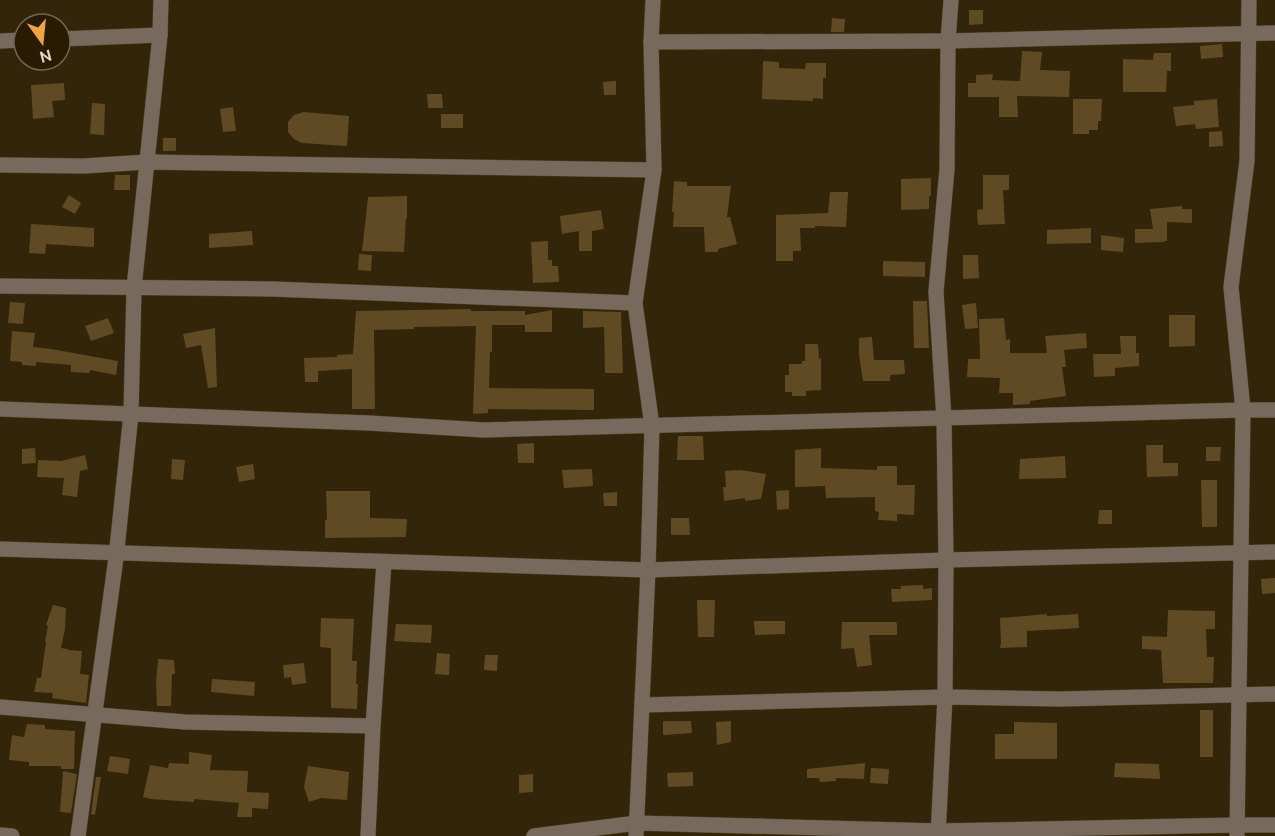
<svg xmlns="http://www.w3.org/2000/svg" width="1275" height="836" font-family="Ubuntu,sans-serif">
  <rect width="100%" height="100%" fill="#33250a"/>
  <g fill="#5f4a23">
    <path d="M969,10H983V24L969,25Z"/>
    <path d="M832,18L845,19L844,32H831Z"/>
    <path d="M1222,44L1223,57L1201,59L1200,46Z"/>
    <path d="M1022,51L1042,52L1040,70L1070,71L1069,97L1017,96L1018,117H999V97H968V83H976V75L993,74L992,80L1020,81Z"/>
    <path d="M1154,53H1171V71H1167L1166,92H1123V59L1153,60Z"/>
    <path d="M763,61L779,62V68L805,69L806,63H826V78H823V99L813,98V101L762,99Z"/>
    <path d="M616,81V95H604L603,82Z"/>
    <path d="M64,83L65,100L52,101L54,117L33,119L31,85Z"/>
    <path d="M427,94H442L443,108H428Z"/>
    <path d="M1073,99H1102L1101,121H1098V130H1089V134H1073Z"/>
    <path d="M1217,99L1219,127L1196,129L1195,124L1176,126L1173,107L1194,105V101Z"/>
    <path d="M92,103L105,104L104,135L90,134Z"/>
    <path d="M233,107L236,131L223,132L220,109Z"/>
    <path d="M304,112L349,116L347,146L302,143L294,139L288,132V122L294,115Z"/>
    <rect x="441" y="114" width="22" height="14"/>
    <path d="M1222,131L1223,146L1209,147V132Z"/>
    <rect x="163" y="138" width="13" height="13"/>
    <path d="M115,175H130V190H114Z"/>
    <path d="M983,175H1009V190H1003L1005,224L978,225L977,210L983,209Z"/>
    <path d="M931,178V196H929V209L901,210V179Z"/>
    <path d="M674,181L687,182V186H731L727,217H730L737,244L718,249V252H705L704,227H673L674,212H672Z"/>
    <path d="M830,192H848L846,227L815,226V228H800L801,251H793V261H776V215L828,213Z"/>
    <path d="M69,195L81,203L75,214L62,207Z"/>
    <path d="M407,196V218H406L404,252L362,251L368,197Z"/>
    <path d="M1182,206V209H1192V223L1167,222V241H1164V242L1135,243V229H1153L1150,209Z"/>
    <path d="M601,210L604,229L592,231V251H579V231L562,234L560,216Z"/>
    <path d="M31,224L94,228V246L92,247L46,244L45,254L29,253Z"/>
    <path d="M1091,228V243L1047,244V230Z"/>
    <path d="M252,231L253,245L209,248V234Z"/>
    <path d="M1101,235L1124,238L1123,252L1101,250Z"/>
    <path d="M548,241V260H552V266H558L559,282L533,283L531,242Z"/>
    <path d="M359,254L372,255L371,271L358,270Z"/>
    <path d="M963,255H978L979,278L963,279Z"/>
    <path d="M883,261L925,262V277L883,276Z"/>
    <path d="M913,301H927L929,348H914Z"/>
    <path d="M10,302L25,303L23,324L8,323Z"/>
    <path d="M976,303L978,328L965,329L962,305Z"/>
    <path d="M471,309V311H525V325H492V352H490L489,388L594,389V410L488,409V413L473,414L476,326L414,327V329L374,330L375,409H352V369L318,371V382H305L304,358L337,357V355L353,354L356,311Z"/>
    <path d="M552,310V332H525V315Z"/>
    <path d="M583,311L621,312L623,373H605L604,327L583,328Z"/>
    <path d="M1169,315H1195V346L1169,347Z"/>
    <path d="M108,318L114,333L91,341L85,326Z"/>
    <path d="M1004,318L1006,340L1010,339V353H1047L1045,336L1086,333L1087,348L1064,350L1066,367H1062L1066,396L1030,401V404L1013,405V393H999L1000,378L967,377L968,359H980L979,319Z"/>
    <path d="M215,328L217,387L208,388L201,345L186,348L183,334Z"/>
    <path d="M12,331L35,333L33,347L51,349L118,361L116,375L90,370L89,373L71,372V365L36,362V366L22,365V362L10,361Z"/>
    <path d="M1120,336H1136V353H1139V366L1115,368V376L1094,377L1093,354H1121Z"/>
    <path d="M872,337L874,360H904L905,374L890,375V381H863L859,355V338Z"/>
    <path d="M805,344H818L819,359L821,358V390L806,391V396H792V392H785V375H789V364H802V361H805Z"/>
    <path d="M678,436H703L704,460H677Z"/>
    <path d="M534,443V463H518L517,444Z"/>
    <path d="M1146,445H1163V463H1178V476L1147,477Z"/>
    <path d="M1206,447H1221L1220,461H1206Z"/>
    <path d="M35,448L36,463L22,464V449Z"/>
    <path d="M821,448V468L877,470V466H897V485H915L914,515L897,514V521L878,520L879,512L875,511V497L826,498L825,486L795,487V450Z"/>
    <path d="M85,455L88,469L80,471L77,497L62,495L64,478L37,477L38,460L61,461Z"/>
    <path d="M1065,456L1066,478L1019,479L1020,459Z"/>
    <path d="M172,459L185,460L183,480L171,479Z"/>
    <path d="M253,464L255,479L239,482L236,467Z"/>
    <path d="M592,469L593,486L564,488L562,470Z"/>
    <path d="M740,470L766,474L761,499L745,501V498L724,501L723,487H726L725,471Z"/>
    <path d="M1201,480H1217V527H1202Z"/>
    <path d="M789,490V509L777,510L776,491Z"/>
    <path d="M326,491H370V518L407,519L406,537L325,538V520H327Z"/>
    <path d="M617,492V506H604L603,493Z"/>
    <path d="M1099,510H1112V524H1098Z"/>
    <path d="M671,518H689L690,535H671Z"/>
    <path d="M1275,578V593L1262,594L1261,579Z"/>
    <path d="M923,585V589L932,588V600L892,602L891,589H901V586Z"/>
    <path d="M697,600H715L714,637H698Z"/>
    <path d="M53,605L66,608L65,629L61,648L68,649V650L82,651L80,674L89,675L86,703L52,698L53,693L34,692L37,678H41L46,642L45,641L48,626L46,625Z"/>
    <path d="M1168,610L1215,611V629H1206L1207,657H1214L1213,683H1163L1161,650L1142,649V636L1167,637Z"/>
    <path d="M1047,614V616L1078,614L1079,628L1027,631V647L1000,648L1001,643L1000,618Z"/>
    <path d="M321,618L354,619L352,661H357L356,684H358L357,709L331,708V648L320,647Z"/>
    <path d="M754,621H785V634L755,635Z"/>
    <path d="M842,622H896L897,624V635H869L872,665L857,667L854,648L841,649Z"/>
    <path d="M396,624L432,625L431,643L394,641Z"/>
    <path d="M437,653L450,654L449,675L435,674Z"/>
    <path d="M485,655H498L497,671L484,670Z"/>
    <path d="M158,659L174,660L175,674H172L171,706H157L156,682Z"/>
    <path d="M304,663L306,683L292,685L291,677L284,678L283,665Z"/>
    <path d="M212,679L255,682L254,696L211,692Z"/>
    <rect x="1200" y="710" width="13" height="47"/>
    <path d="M663,721H691L692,733L663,735Z"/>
    <path d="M731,721V742L717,745L716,722Z"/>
    <path d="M1014,722L1057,723V759H995V734H1014Z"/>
    <path d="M27,724L45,725V729L75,731L74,769H61V766H29V762L9,760L12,735L24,737Z"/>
    <path d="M189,752L212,755L210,770L248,771L247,792L269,793L268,809L252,808V817H237L239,803L194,799V802L151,799L143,797L150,765L168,768L169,763L189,764Z"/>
    <path d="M110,756L130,759L128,774L107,771Z"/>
    <path d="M865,763L864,779L836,778V781L820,782L819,778H807V769Z"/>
    <path d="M1115,763L1159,764L1160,779L1114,777Z"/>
    <path d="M308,766L349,772L347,800L321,798L309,802L304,787Z"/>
    <path d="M871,768L889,769L888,784L870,783Z"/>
    <path d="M63,771L77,774L71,813L60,812Z"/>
    <path d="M693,772V786L668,787L667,773Z"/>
    <path d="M533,774V792L519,793V775Z"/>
    <path d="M96,777H101L95,815L91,814Z"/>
  </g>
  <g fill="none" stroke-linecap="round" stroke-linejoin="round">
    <defs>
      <g id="minor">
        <path d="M60,39L160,35"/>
        <path d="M0,41L24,40"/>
        <path d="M651,42L948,41L1275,33"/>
        <path d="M0,165L84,166L147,162L654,170"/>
        <path d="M0,286L272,289L635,303"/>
        <path d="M0,409L369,423L484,430L1243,410H1275"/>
        <path d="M0,549L648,570L946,560L1275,552"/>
        <path d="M642,705L945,697L1060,699L1275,694"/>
        <path d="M0,707L185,722L373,726"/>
        <path d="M0,835L12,836"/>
        <path d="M78,836L116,558L131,414L134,288L160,35L161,0"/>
        <path d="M368,836L373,726L384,562"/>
        <path d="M534,836L637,823L938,831L1237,825H1275"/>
        <path d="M636,836L648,570L652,426L635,303L654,170L651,42L653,0"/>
        <path d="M938,836L945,697L946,560L944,419L936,292L947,169L948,41L951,0"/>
        <path d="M1237,836L1243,410L1231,287L1247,161L1249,0"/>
      </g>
    </defs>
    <use href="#minor" stroke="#4e4128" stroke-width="16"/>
    <use href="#minor" stroke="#77695b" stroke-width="15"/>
  </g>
  <g transform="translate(42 42) rotate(165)"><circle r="28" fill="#291b02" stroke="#716550" stroke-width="1.5"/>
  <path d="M0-4.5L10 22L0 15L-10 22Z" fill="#f1a540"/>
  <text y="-9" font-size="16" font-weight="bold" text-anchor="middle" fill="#ded5c5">N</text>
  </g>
</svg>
